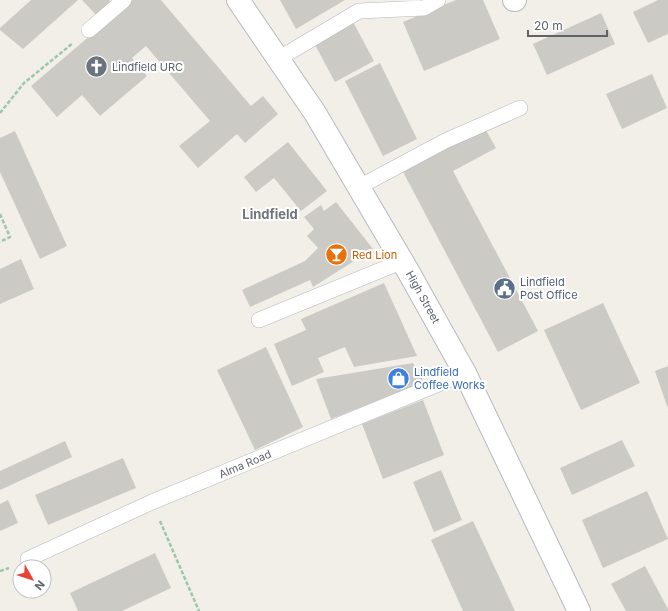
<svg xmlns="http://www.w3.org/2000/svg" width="668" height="611" font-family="Inter,sans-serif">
  <rect width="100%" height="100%" fill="#f1efe8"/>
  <g fill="#cccac5">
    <path d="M31,0H78L23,49L0,30V28Z"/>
    <path d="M82,0H109L112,3L97,16Z"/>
    <path d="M132,0H161L251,106L263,96L278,114L245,143L237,134L198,168L179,146L210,121L146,46L132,58L147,76L100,116L82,95L57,117L31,86Z"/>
    <path d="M280,0H345L296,29Z"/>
    <path d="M456,0H483L500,39L424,71L403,22Z"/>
    <path d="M658,0H668V34L648,43L633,12Z"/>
    <path d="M601,13L615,44L547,75L533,44Z"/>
    <path d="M353,22L374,61L335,82L314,43Z"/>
    <path d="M380,63L417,139L383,156L345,81Z"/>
    <path d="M652,74L667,108L622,129L606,94Z"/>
    <path d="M483,125L496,148L453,171L538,331L498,352L401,168Z"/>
    <path d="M15,131L67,246L40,259L0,172V138Z"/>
    <path d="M288,142L327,191L301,211L274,178L256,192L244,177Z"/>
    <path d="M336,202L373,249L313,287L310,280L250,307L242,290L305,261L318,248L307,236L314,229L304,217L321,205L324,211Z"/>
    <path d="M21,259L34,289L0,304V269Z"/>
    <path d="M384,283L417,356L354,367L345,347L318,358L324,372L292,386L274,344L306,330L301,319Z"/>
    <path d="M603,303L640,383L581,410L544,330Z"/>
    <path d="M266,347L303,427L255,450L217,370Z"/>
    <path d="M413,363L424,382L331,419L316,379Z"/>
    <path d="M668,366V409L655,371Z"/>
    <path d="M423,400L444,455L383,479L362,424Z"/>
    <path d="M622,440L635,466L572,495L560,468Z"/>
    <path d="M65,441L72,457L0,490V471Z"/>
    <path d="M123,458L136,488L48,525L35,495Z"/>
    <path d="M441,470L462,520L434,532L413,482Z"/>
    <path d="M647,491L668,539L603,568L582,520Z"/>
    <path d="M8,500L18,523L0,531V504Z"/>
    <path d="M473,521L515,611H463L454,591L431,540Z"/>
    <path d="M155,553L171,588L122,611H78L70,593Z"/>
    <path d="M645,566L668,609V611H626L611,584Z"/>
  </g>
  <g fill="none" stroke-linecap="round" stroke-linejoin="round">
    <defs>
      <g id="lane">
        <path d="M89,30L124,0"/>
        <path d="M278,59L359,11L424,8L438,0"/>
        <path d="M359,187L445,141L520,108"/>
        <path d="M259,320L403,261"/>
        <path d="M28,559L152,502L465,373"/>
      </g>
      <path id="street" d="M514,0H515"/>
      <path id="secondary" d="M238,0L315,113L408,271L465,373L579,611"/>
    </defs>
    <use href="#lane" stroke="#b5b8bc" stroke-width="16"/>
    <use href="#street" stroke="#b5b8bc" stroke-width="24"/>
    <use href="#secondary" stroke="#b6babf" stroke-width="24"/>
    <g stroke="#9cc7a9" stroke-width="2.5" stroke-dasharray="4 2" stroke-linecap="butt">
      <path d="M0,113L24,83L73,43"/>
      <path d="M0,214L10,237L0,242"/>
      <path d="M160,521L199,611"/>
      <path d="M0,571L9,568"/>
    </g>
    <use href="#lane" stroke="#fff" stroke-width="15"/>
    <use href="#street" stroke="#fff" stroke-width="22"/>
    <use href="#secondary" stroke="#fff" stroke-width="22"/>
  </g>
  <defs>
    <symbol id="church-disc" viewBox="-11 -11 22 22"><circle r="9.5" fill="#6b7280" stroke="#fff"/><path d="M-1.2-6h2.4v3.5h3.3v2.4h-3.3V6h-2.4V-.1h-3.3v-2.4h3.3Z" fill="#fff"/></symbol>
    <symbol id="bar-disc" viewBox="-11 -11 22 22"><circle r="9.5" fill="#e8710a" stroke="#fff"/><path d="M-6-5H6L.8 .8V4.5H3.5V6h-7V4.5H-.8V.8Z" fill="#fff"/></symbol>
    <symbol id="civic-disc" viewBox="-11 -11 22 22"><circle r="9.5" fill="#5c6f8a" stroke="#fff"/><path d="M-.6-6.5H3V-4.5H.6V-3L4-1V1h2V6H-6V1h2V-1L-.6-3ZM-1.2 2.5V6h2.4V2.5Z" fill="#fff"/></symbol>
    <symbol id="shop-disc" viewBox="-11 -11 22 22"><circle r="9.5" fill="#3f7fe0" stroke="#fff"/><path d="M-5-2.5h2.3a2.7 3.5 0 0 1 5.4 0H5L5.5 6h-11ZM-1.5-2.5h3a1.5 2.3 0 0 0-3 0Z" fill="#fff"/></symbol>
  </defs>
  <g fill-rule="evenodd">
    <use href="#church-disc" x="84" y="54" width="25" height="25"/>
    <use href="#bar-disc" x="324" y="242" width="25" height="25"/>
    <use href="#civic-disc" x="492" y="276" width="25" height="25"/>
    <use href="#shop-disc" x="386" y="366" width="25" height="25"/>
  </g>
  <g text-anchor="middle" stroke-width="4" stroke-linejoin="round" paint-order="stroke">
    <g font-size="11" fill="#5b616d" stroke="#fff" text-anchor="start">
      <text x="112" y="71">Lindfield URC</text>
    </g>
    <g font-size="11" fill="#c56008" stroke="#fff" text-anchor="start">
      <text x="352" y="259">Red Lion</text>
    </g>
    <g font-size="11" fill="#4e5e75" stroke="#fff" text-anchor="start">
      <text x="520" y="286">Lindfield<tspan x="520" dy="13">Post Office</tspan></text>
    </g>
    <g font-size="11" fill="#5f6368" stroke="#fff">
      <text transform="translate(423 297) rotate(61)" y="4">High Street</text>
      <text transform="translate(245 464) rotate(-23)" y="4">Alma Road</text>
    </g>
    <g font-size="11" fill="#366cbe" stroke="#fff" text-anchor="start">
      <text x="414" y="376">Lindfield<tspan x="414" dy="13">Coffee Works</tspan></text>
    </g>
    <g font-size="13" font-weight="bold" fill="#70757a" stroke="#fff">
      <text x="270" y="219">Lindfield</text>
    </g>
  </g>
  <g transform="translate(32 579) rotate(129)"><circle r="19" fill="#ffffff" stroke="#bfc1c3"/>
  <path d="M0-3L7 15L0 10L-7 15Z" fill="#ea4335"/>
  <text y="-6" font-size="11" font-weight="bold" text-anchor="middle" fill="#5f6368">N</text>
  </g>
  <path d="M528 30v6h79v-6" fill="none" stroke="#5f6368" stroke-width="2"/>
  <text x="534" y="30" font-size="12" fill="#5f6368" stroke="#ffffff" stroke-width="3" paint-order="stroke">20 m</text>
</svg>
